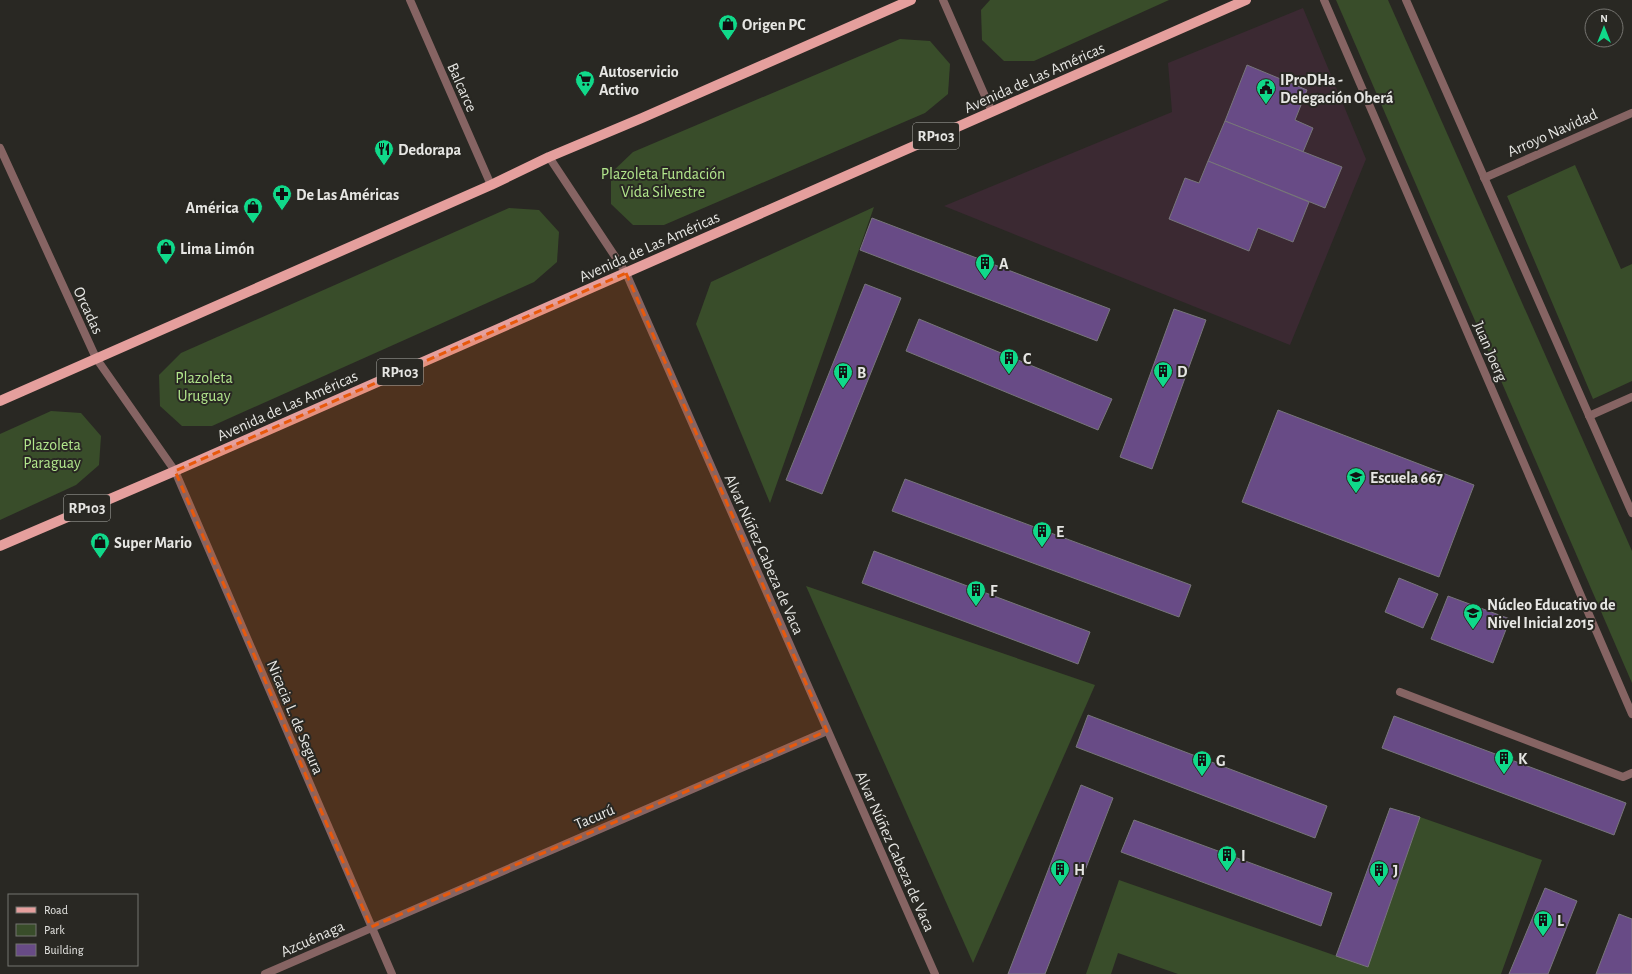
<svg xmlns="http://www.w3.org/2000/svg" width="1632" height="974" font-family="'Alegreya Sans',sans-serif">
  <rect width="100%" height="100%" fill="#292823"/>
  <path fill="#3b2932" d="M1303,8L1366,159L1290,345L944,206L1172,112L1168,63Z"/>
  <g fill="#394d2a">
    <path d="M990,0H1169L1034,61H1004L982,40L981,10Z"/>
    <path d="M1336,0H1388L1632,551V683Z"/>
    <path d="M900,39L930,41L950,64L948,94L925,113L664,225H633L611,204V173L633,152Z"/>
    <path d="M1575,165L1621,269L1632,264V381L1593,399L1507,196Z"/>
    <path d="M874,207L770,503L696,324L711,282Z"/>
    <path d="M509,208L539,210L559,232L557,262L534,282L212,426H182L160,406L159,375L181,353Z"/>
    <path d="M51,411L81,413L101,436L99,465L76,485L0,520V434Z"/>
    <path d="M806,586L1095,685L973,963Z"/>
    <path d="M1420,817L1542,860L1501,974H1178L1118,953L1111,974H1086L1119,880L1368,967Z"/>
  </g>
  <g fill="#684b86" stroke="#78767b">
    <path d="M1247,65L1307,90L1295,120L1313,128L1303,152L1225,121Z"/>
    <path d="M1225,121L1342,167L1325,208L1208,161Z"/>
    <path d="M1208,161L1309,202L1293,242L1258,228L1249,251L1169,219L1185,178L1199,183Z"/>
    <path d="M872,218L1110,309L1097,341L860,250Z"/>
    <path d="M865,284L901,298L822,494L786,480Z"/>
    <path d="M1174,309L1206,320L1152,469L1120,457Z"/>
    <path d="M919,319L1112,399L1098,430L906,351Z"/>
    <path d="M1278,410L1474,485L1439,577L1242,502Z"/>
    <path d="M905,479L1191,585L1179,617L892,511Z"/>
    <path d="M874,551L1090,632L1078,664L862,583Z"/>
    <path d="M1399,578L1438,594L1423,628L1385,612Z"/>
    <path d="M1448,596L1510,619L1493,663L1431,639Z"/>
    <path d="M1088,715L1327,806L1315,838L1076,747Z"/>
    <path d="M1394,716L1626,803L1614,835L1382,748Z"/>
    <path d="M1081,785L1113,798L1045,974H1008Z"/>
    <path d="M1390,808L1420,817L1368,967L1336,956Z"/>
    <path d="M1134,820L1332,893L1321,926L1121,852Z"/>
    <path d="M1545,888L1577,901L1548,974H1509Z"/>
    <path d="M1619,914L1632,919V974H1596Z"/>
  </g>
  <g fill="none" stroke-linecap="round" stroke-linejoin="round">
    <path stroke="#866463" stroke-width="8" d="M1400,692L1623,777L1632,773"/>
    <g stroke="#866463" stroke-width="8">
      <path d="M410,0L491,185"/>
      <path d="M943,0L992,112"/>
      <path d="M1324,0L1632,714"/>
      <path d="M1406,0L1632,513"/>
      <path d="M0,148L96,358L175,471L392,974"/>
      <path d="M549,157L626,273L935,974"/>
      <path d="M1484,178L1632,113"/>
      <path d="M1589,416L1632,397"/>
      <path d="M265,974L827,731"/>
    </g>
    <g stroke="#e59f9d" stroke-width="10">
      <path d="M0,401L491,185L549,157L642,118L911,0"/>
      <path d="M0,546L175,471L1246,0"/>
    </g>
  </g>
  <path fill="#e8590c" fill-opacity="0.2" stroke="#e8590c" stroke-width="3" stroke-dasharray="8 5" stroke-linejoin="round" d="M626,273L827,731L371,927L175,471Z"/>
  <defs>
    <symbol id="shop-pin" viewBox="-11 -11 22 30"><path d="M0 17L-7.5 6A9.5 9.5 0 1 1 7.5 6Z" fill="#10d98a" stroke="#292823"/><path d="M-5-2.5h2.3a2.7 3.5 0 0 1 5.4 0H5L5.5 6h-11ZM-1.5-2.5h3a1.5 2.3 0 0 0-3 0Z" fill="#111"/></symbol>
    <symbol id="supermarket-pin" viewBox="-11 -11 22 30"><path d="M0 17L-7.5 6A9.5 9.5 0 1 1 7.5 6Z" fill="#10d98a" stroke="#292823"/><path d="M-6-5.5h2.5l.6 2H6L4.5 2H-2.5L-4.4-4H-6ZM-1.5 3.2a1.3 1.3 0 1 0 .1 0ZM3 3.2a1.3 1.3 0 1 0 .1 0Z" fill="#111"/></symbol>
    <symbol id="civic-pin" viewBox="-11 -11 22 30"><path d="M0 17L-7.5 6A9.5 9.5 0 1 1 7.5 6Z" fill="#10d98a" stroke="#292823"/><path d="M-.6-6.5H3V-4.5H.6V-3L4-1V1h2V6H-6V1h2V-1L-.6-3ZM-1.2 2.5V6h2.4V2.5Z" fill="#111"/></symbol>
    <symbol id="restaurant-pin" viewBox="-11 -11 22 30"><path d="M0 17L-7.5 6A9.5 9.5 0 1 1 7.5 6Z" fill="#10d98a" stroke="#292823"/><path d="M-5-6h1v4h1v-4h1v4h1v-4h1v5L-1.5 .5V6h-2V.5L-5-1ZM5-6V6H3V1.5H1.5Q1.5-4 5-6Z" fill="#111"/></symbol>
    <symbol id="pharmacy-pin" viewBox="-11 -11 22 30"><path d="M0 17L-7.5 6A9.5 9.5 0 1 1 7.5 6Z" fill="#10d98a" stroke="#292823"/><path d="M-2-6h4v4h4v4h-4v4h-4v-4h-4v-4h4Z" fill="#111"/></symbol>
    <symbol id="building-pin" viewBox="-11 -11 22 30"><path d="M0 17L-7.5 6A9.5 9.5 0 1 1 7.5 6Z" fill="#10d98a" stroke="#292823"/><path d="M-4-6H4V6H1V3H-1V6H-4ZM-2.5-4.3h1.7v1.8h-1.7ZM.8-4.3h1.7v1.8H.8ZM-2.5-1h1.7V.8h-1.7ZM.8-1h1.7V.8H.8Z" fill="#111"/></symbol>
    <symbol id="school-pin" viewBox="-11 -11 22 30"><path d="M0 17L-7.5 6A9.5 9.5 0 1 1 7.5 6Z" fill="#10d98a" stroke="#292823"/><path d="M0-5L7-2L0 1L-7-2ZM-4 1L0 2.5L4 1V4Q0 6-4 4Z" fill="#111"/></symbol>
  </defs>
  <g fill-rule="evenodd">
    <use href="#shop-pin" x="717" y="13" width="22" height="30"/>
    <use href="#supermarket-pin" x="574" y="69" width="22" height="30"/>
    <use href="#civic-pin" x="1255" y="77" width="22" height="30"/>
    <use href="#restaurant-pin" x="373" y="138" width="22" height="30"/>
    <use href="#pharmacy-pin" x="271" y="183" width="22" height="30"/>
    <use href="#shop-pin" x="242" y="196" width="22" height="30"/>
    <use href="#shop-pin" x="155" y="237" width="22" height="30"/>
    <use href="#building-pin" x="974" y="252" width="22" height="30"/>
    <use href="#building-pin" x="998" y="347" width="22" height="30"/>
    <use href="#building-pin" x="1152" y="360" width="22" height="30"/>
    <use href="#building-pin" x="832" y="361" width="22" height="30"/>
    <use href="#school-pin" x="1345" y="466" width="22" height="30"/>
    <use href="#building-pin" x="1031" y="520" width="22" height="30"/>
    <use href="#shop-pin" x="89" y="531" width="22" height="30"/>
    <use href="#building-pin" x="965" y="579" width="22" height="30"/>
    <use href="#school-pin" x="1462" y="602" width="22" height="30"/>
    <use href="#building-pin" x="1493" y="747" width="22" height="30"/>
    <use href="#building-pin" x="1191" y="749" width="22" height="30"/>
    <use href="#building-pin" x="1216" y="844" width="22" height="30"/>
    <use href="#building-pin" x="1049" y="858" width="22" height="30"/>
    <use href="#building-pin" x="1368" y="859" width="22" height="30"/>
    <use href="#building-pin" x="1532" y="909" width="22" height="30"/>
  </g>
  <g text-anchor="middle" stroke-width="4" stroke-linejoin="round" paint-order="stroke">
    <g fill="#292823" stroke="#adada9" stroke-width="1">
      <rect x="913" y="123" width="46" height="26" rx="3"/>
      <rect x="377" y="359" width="46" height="26" rx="3"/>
      <rect x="64" y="495" width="46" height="26" rx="3"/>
    </g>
    <g font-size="15" font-weight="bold" fill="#e6e6e3">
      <text x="936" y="141">RP103</text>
      <text x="400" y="377">RP103</text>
      <text x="87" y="513">RP103</text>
    </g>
    <g font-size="16" font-weight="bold" fill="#e6e6e3" stroke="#292823" text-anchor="start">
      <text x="742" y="30">Origen PC</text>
      <text x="599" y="77">Autoservicio<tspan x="599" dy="18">Activo</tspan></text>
      <text x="1280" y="85">IProDHa -<tspan x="1280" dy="18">Delegación Oberá</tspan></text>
      <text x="398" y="155">Dedorapa</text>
      <text x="296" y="200">De Las Américas</text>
      <text x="239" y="213" text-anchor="end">América</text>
      <text x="180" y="254">Lima Limón</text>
      <text x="999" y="269">A</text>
      <text x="1023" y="364">C</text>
      <text x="1177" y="377">D</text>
      <text x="857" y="378">B</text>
      <text x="1370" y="483">Escuela 667</text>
      <text x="1056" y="537">E</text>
      <text x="114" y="548">Super Mario</text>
      <text x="990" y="596">F</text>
      <text x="1487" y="610">Núcleo Educativo de<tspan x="1487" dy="18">Nivel Inicial 2015</tspan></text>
      <text x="1518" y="764">K</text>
      <text x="1216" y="766">G</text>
      <text x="1241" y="861">I</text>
      <text x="1074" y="875">H</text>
      <text x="1393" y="876">J</text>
      <text x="1557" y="926">L</text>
    </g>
    <g font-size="16" fill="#e6e6e3" stroke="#292823">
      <text transform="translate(1034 77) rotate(-24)" y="6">Avenida de Las Américas</text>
      <text transform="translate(463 87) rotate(66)" y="6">Balcarce</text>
      <text transform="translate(1552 132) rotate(-24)" y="6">Arroyo Navidad</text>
      <text transform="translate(649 246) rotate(-24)" y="6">Avenida de Las Américas</text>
      <text transform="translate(89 310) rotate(65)" y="6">Orcadas</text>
      <text transform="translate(1491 351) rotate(67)" y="6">Juan Joerg</text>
      <text transform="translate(287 405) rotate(-24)" y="6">Avenida de Las Américas</text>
      <text transform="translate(765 554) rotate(66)" y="6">Alvar Núñez Cabeza de Vaca</text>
      <text transform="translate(296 717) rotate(67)" y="6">Nicacia L. de Segura</text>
      <text transform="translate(594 816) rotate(-23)" y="6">Tacurú</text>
      <text transform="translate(896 851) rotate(66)" y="6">Alvar Núñez Cabeza de Vaca</text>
      <text transform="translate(312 938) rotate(-24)" y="6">Azcuénaga</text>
    </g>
    <g font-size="16" fill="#b2e68c" stroke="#292823">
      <text x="663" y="179">Plazoleta Fundación<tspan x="663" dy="18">Vida Silvestre</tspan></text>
      <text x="204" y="383">Plazoleta<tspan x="204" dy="18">Uruguay</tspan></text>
      <text x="52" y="450">Plazoleta<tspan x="52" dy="18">Paraguay</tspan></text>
    </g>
  </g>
  <rect x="8" y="894" width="130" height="72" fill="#292823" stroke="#757470"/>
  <rect x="16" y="907" width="20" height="6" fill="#e59f9d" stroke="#757470"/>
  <text x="44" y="914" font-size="12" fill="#e6e6e3">Road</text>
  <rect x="16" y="924" width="20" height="12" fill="#394d2a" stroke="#757470"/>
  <text x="44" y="934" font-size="12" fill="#e6e6e3">Park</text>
  <rect x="16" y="944" width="20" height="12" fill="#684b86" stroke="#757470"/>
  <text x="44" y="954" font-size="12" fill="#e6e6e3">Building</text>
  <g transform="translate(1604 28)"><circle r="19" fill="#292823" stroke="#757470"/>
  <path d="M0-3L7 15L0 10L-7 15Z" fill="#10d98a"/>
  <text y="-6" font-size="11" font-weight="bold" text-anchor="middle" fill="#e6e6e3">N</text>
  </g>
</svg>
